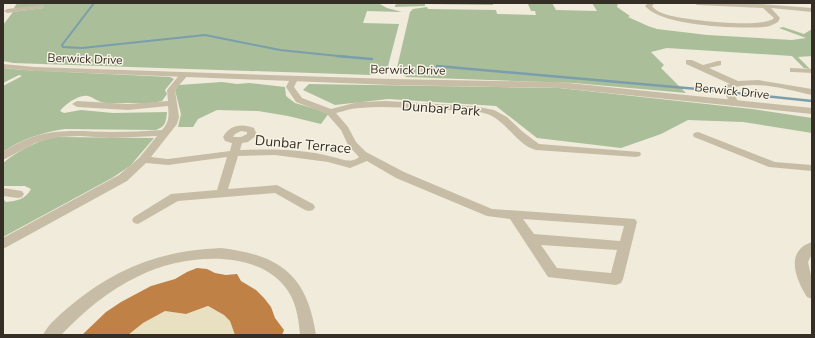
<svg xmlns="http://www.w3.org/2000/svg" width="815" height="338" font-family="'Nunito Sans',sans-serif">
  <rect width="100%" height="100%" fill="#f0ebda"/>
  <g fill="#aabe9a">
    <path d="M17,3H378L387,8L402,12L367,11L363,23L399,24L387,70L371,75L13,63L3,61V25L13,12L43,8L44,6L15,9L14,8Z"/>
    <path d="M399,3H493V5L425,4V6L395,7V5Z"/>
    <path d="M531,3H552L556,10L597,11L592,3H618L617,7L630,16L628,17L648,26L657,29L707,35L792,40L806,38L779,28L783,27L804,34L812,29V56L798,57L810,69L804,68L792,56L667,48L651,52L664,65L661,68L686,93L574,83L406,77L400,72H396L410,12L413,9L427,7L428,9L496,10L497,14L536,15L535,11H531L528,4Z"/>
    <path d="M3,68L23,70L170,77L174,79L165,90L167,94L162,101L152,103H106C97,102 95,98 88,96C79,94 65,104 60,111L64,113L81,110L113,113L167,112C166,122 166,126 156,130L65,129C44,132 21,139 3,152V86L22,76L19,75L3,83Z"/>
    <path d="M222,82L237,84L249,83L285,87L286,96L295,103L329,113L321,124L288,116L258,111L217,110L198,119L193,127H178L181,114L175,90L179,85Z"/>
    <path d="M309,84L559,88L752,109L812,118V133L743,122L688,120L661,134L621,148L537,138L496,106L388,99L335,105L303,90Z"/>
    <path d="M55,137L154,138L130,166L112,178L3,237V199L6,202C17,201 26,199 31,189L25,186H3V163C19,150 35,142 55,137Z"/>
  </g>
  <path fill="#e8e0c1" d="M208,307L224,315L230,321L235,335H128L143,323L165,311L186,314Z"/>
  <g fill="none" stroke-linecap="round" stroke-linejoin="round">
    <path stroke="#7a9eac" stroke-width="2" d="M94,3L62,45L63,47L82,48L205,35L280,50L348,57"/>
    <g stroke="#7a9eac" stroke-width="2.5">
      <path d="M337,56L372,59"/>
      <path d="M437,66L720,91"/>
      <path d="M736,93L812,101"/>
    </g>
  </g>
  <path fill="#c08147" d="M197,268L207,269L215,273L226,275L237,274L241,281L256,290L264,298L271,307L275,318L284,330L282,335H235L230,321L224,315L208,306L186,314L165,311L143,323L128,335H82L106,312L121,302L151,286L175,279L187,272Z"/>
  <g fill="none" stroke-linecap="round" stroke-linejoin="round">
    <g fill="#c7bda6" fill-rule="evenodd">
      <path d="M648,3H655L652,6C656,11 661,13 668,15C684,20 764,29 774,18L763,8L697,5L694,3H749L812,8V12L771,8L780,18L778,22C774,24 769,27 764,27C737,29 662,26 645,6Z"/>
      <path d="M42,5L45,7L44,8L7,13L4,11L7,9Z"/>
      <path d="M686,60H692L703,65L718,61H721V65L709,68L738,81L758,80L812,89V95C787,90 758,80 732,88V92L740,104L738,106H732L724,92L725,85L730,84L686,64Z"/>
      <path d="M790,68L812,69V73L793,72H790Z"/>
      <path d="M181,73H187L188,75L175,90L179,117L177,124L151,157L168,159L230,151L232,143L225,141L223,137C229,125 242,123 254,128L257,135L248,142L242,143L240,150C271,149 303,149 333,157C342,159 351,164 359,157L348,145L341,130L327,114L296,102L286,87L291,77H294L298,79L294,87L302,98L331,109L358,102L386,101L473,106L494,110L507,117L523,132L539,144L640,152L641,154L640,156L636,157L536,150C519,146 507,123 490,115C479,110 461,111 448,110C419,109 389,105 360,108C352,108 344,111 336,113L348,127L356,142L366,152L404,172L492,209L635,219L637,222L623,279L621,283L616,285L548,277L510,219L487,216L396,178L367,161L350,168L328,162L275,155L238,156L228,189L277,185L313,204L315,207L313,210L309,211L305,210L275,193L178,201L138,224L134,223L132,220L134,217L171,194L217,190L227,157L168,165L146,163L127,181L3,249V238L119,175L139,158L157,136L111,138L80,136L58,137L35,143L3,160V152C43,126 68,131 112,132C129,132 145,131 162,130C169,122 169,117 168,106L128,110L77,107L72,104L77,101L128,104L168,101L167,90ZM241,131L247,132V134L241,137H233L235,134ZM523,219L624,226L620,241L534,234ZM541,245L617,250L611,273L557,268Z"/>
      <path d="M698,132L775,162L812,165V171L769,167L694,137L693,135L694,133Z"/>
      <path d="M3,188L22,191L24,194L22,197L18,198L3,196Z"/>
      <path d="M812,242V254L808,262L812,280V299L807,297C796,280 784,251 812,242Z"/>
      <path d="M221,248C280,255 307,275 316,335H300C299,322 297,308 291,296C264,246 182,254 139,276C109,290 84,311 61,335H43C48,324 61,314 70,306C115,268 163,250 221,248Z"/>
    </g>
    <path fill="#c7bda6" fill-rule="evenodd" d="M3,64L35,67L391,79L559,82L812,108V114L559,88L391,85L35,71L3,68Z"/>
  </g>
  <g text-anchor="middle" stroke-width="3" stroke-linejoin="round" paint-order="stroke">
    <g font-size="12" fill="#342e27" stroke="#f8f4e5">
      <text transform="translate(85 59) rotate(2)" y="4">Berwick Drive</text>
      <text transform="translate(408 70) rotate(1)" y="4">Berwick Drive</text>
      <text transform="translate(732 91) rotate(6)" y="4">Berwick Drive</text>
    </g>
    <g font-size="14" fill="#342e27" stroke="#f8f4e5">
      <text transform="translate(441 108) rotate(4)" y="5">Dunbar Park</text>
      <text transform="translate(303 144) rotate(5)" y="5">Dunbar Terrace</text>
    </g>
  </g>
  <rect width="815" height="338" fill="none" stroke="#342e27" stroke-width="8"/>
</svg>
